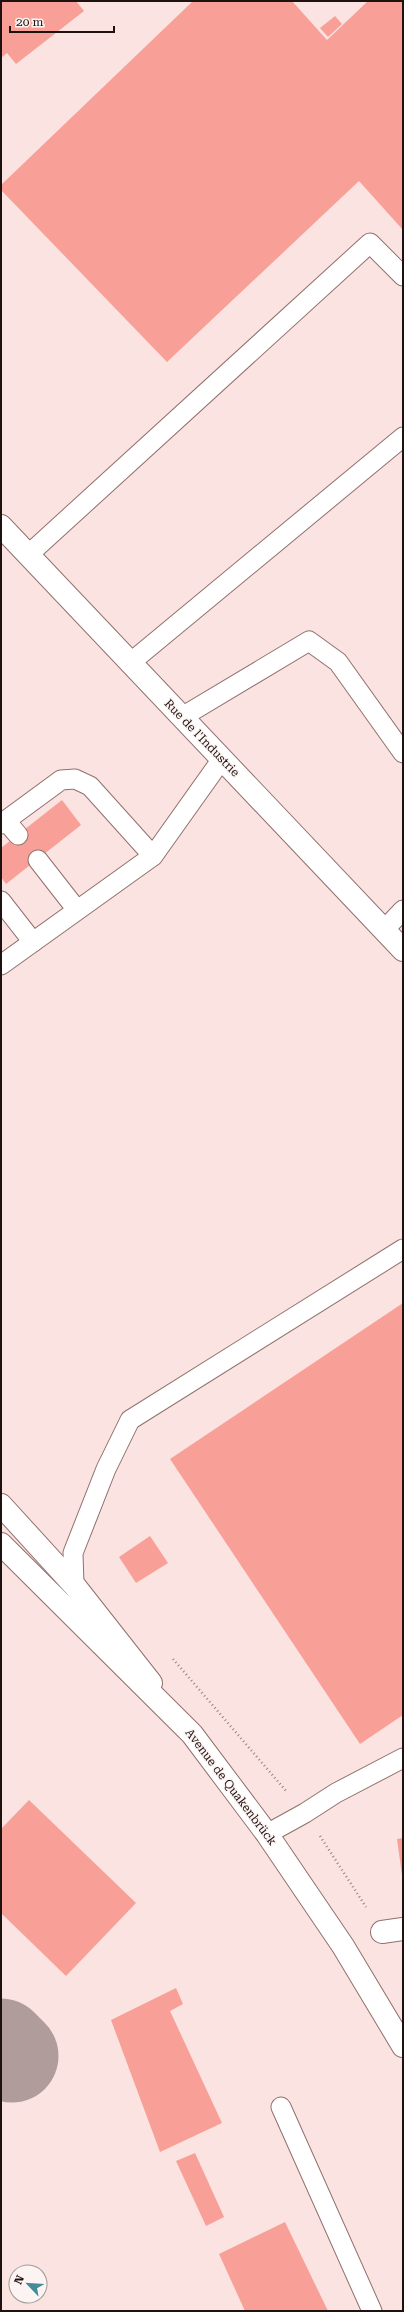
<svg xmlns="http://www.w3.org/2000/svg" width="404" height="2312" font-family="'Roboto Serif',serif">
  <rect width="100%" height="100%" fill="#fae3e0"/>
  <g fill="none" stroke-linecap="round" stroke-linejoin="round">
    <path stroke="#b09c9a" stroke-width="93" d="M1,2045L12,2056"/>
  </g>
  <g fill="#f8a097">
    <path d="M1,1H76L84,11L16,64L7,53L1,58Z"/>
    <path d="M193,1H292L327,40L368,1H403V230L359,181L167,362L1,190V185Z"/>
    <path d="M335,16L342,24L328,37L320,28Z"/>
    <path d="M62,800L81,825L6,884L1,877V848Z"/>
    <path d="M403,1303V1715L360,1744L170,1459Z"/>
    <path d="M150,1536L168,1563L136,1583L119,1557Z"/>
    <path d="M29,1800L136,1903L66,1976L1,1913V1829Z"/>
    <path d="M403,1838V1875H402L397,1839Z"/>
    <path d="M176,1988L183,2004L170,2011L222,2123L160,2152L111,2020Z"/>
    <path d="M195,2153L224,2217L206,2226L176,2161Z"/>
    <path d="M285,2222L328,2311H245L219,2254Z"/>
  </g>
  <g fill="none" stroke-linecap="round" stroke-linejoin="round">
    <defs>
      <g id="lane">
        <path d="M28,555L370,243L403,276"/>
        <path d="M130,663L403,437"/>
        <path d="M182,717L309,641L338,662L403,753"/>
        <path d="M6,821L18,835"/>
        <path d="M1,824L61,780L75,779L90,786L153,856"/>
        <path d="M38,860L77,910"/>
        <path d="M1,901L33,942"/>
        <path d="M384,930L403,910"/>
        <path d="M1,965L153,856L222,759"/>
        <path d="M74,1585L73,1553L106,1469L130,1420L403,1249"/>
        <path d="M267,1834L305,1813L336,1793L403,1758"/>
        <path d="M281,2107L372,2311"/>
      </g>
      <g id="street">
        <path d="M1,526L403,950"/>
        <path d="M1,1505L74,1585L151,1683"/>
        <path d="M382,1932L403,1929"/>
      </g>
      <path id="secondary" d="M1,1544L192,1734L267,1834L343,1946L403,2046"/>
    </defs>
    <use href="#lane" stroke="#91706d" stroke-width="21"/>
    <use href="#street" stroke="#91706d" stroke-width="24"/>
    <use href="#secondary" stroke="#91706d" stroke-width="24"/>
    <g stroke="#958381" stroke-width="2.5" stroke-dasharray="1 3" stroke-linecap="butt">
      <path d="M173,1659L287,1792"/>
      <path d="M320,1836L366,1907"/>
    </g>
    <use href="#lane" stroke="#fff" stroke-width="19"/>
    <use href="#street" stroke="#fff" stroke-width="22"/>
    <use href="#secondary" stroke="#fff" stroke-width="22"/>
  </g>
  <g text-anchor="middle" stroke-width="3" stroke-linejoin="round" paint-order="stroke">
    <g font-size="12" fill="#1e1210" stroke="#fcf4f3">
      <text transform="translate(202 738) rotate(46)" y="4">Rue de l'Industrie</text>
      <text transform="translate(231 1787) rotate(53)" y="4">Avenue de Quakenbrück</text>
    </g>
  </g>
  <rect width="404" height="2312" fill="none" stroke="#1e1210" stroke-width="4"/>
  <g transform="translate(28 2284) rotate(295)"><circle r="19" fill="#fcf4f3" stroke="#a39a98"/>
  <path d="M0-3L7 15L0 10L-7 15Z" fill="#458a97"/>
  <text y="-6" font-size="11" font-weight="bold" text-anchor="middle" fill="#1e1210">N</text>
  </g>
  <path d="M10 26v6h104v-6" fill="none" stroke="#1e1210" stroke-width="2"/>
  <text x="16" y="26" font-size="12" fill="#1e1210" stroke="#fcf4f3" stroke-width="3" paint-order="stroke">20 m</text>
</svg>
